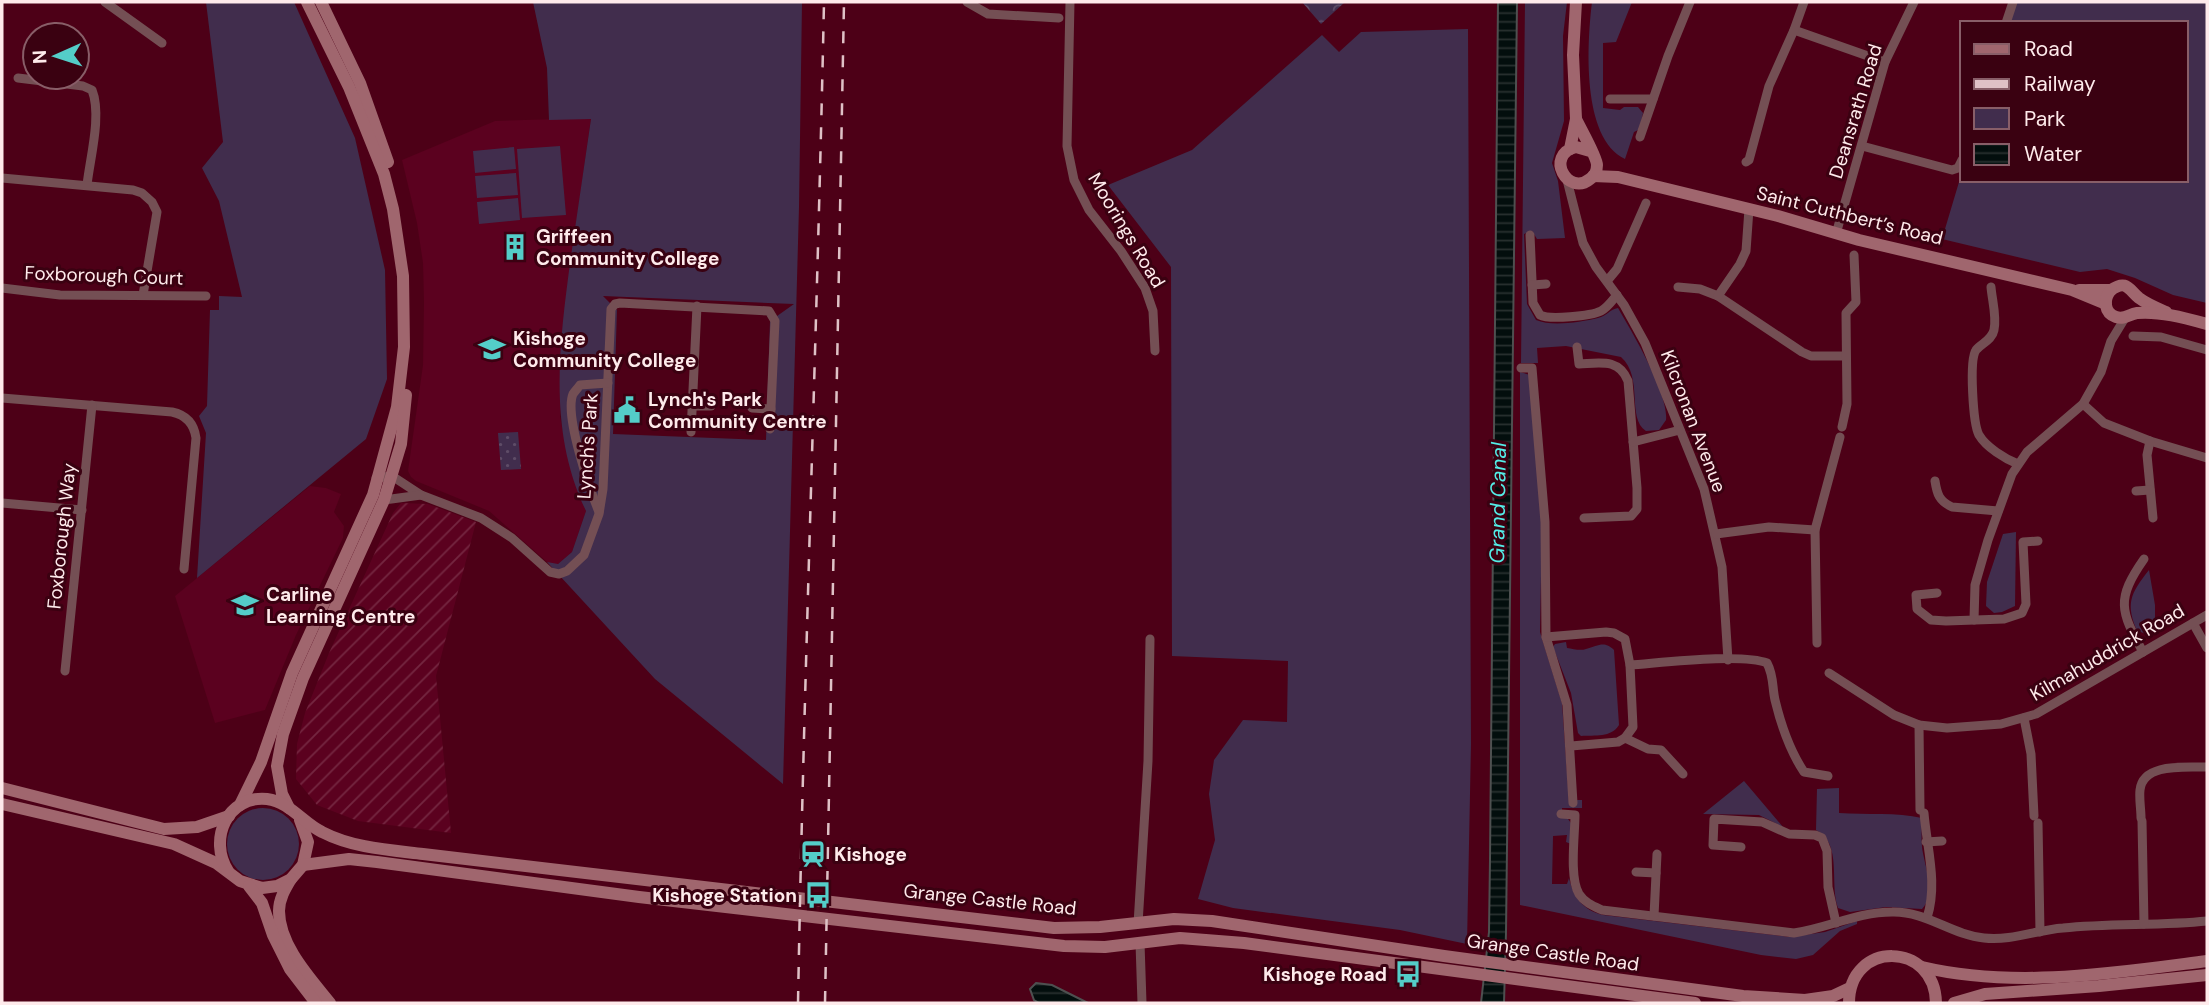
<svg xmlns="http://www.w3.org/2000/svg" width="2209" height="1005" font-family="'DM Sans',sans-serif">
  <defs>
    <pattern id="industrial-furrows" width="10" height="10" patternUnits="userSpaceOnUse" patternTransform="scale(1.75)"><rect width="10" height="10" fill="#5b011f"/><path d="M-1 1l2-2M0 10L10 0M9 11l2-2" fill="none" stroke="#742640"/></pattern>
    <pattern id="forest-crowns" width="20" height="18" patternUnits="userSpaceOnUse" patternTransform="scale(1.75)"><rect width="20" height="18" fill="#412d4d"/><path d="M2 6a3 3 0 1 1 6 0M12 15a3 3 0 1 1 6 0" fill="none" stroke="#5e4c67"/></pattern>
    <pattern id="garden-dots" width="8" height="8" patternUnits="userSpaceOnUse" patternTransform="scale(1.75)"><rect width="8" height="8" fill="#412d4d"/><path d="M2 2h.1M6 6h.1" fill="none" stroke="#5e4c67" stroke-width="1.8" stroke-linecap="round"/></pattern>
    <pattern id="water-rules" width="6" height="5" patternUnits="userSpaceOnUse" patternTransform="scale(1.75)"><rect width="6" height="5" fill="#030e0d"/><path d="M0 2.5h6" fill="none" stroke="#293130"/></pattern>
  </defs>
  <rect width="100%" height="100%" fill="#4d0017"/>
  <g fill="#5b011f">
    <path d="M591,118L567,289L560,417L571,470L586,511L572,552L558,564H553L547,562L489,511L416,481L411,477L408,471L423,365L424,302L423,263L417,223L402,160L495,121Z"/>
    <path d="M310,486L326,488L341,494L334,512L344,526L343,538L296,635L265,710L215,723L175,596Z"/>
  </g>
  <path fill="url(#industrial-furrows)" d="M401,503L428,504L476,522L436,676L451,833L358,821L317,805L296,779L297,744L305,713L329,653L393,513Z"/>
  <g fill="#412d4d" fill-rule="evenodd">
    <path d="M206,2H294L355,138L385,270L387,379L366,439L197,578L206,433L199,416L207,406L210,310H219V296L242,297L219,201L202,168L223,142Z"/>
    <path d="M533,2H802L799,207L783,784L655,679L547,562L558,564L572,552L586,511C548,432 559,347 570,263C577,215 584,167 591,119L549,120L547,68ZM603,296L794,304L770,321L766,440L613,434L617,310Z"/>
    <path d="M1525,2H1567L1563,36L1564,121L1552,163L1558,181L1565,238L1537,239L1532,231L1524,234L1527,304L1536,320C1552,327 1581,322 1598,318C1607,316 1610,309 1618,308C1632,332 1669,394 1666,420L1659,430L1646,431C1626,418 1644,377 1621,357L1566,346L1537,348L1538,363H1521Z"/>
    <path d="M1592,2H1632L1616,42L1603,43V108L1620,110L1624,107H1638L1643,113L1640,129L1634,132L1625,159C1581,138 1587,43 1592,2Z"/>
    <path d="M2015,2H2207V303L2173,295L2135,278L2107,269L2080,272L1942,239L1962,172V180H2186V23H2009Z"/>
    <path d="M1468,29L1471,744L1467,944L1400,930L1233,908L1198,899L1215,840L1209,794L1214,760L1243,720L1287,722L1288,661L1172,656L1171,267L1108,185L1192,150L1322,35L1339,52L1361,32Z"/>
    <path d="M560,146L566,215L522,218L517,149Z"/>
    <path d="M514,147L516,169L475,173L473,151Z"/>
    <path d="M516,173L518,195L477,198L475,176Z"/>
    <path d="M518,198L520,220L479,224L477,202Z"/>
    <path d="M1520,372L1530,375L1542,521L1540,632L1562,703L1569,800H1582V808H1562V817L1568,819L1571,823V844L1566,842L1567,835L1553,836L1552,884H1567L1569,878C1574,898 1583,910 1603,915L1790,937L1825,932L1857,921V924L1840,931L1813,955L1796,959L1761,955L1520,905Z"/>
    <path d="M2016,532L2015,606L2002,612L1994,613L1986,606L1987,582L2003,534Z"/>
    <path d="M2149,570L2155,605V633L2150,636L2141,632L2138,633C2125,604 2130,594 2149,570Z"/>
    <path d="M1566,642L1567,648C1573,649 1581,651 1586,649C1598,646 1604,640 1614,650L1619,725C1611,738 1595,735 1581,736L1578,733L1571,693L1553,647L1555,644Z"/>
    <path d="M1744,781L1783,827L1759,815L1703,814Z"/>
    <path d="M1839,788V813C1866,815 1897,812 1922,818C1922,827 1921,837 1922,847C1924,865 1937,894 1922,909L1886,907L1850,912L1838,908C1829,883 1843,844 1816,830L1817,789Z"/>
    <circle cx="263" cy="844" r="36"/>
  </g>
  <path fill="url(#forest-crowns)" d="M1302,2H1345L1321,24Z"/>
  <path fill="url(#garden-dots)" d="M518,432L521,469L501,470L498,433Z"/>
  <g fill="url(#water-rules)" stroke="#4e5050" stroke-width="2">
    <path d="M1498,2H1517L1506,932L1504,1003H1481L1489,932L1490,860Z"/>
    <path d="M1036,983L1052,985L1088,1003H1039L1034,1000L1030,989Z"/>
  </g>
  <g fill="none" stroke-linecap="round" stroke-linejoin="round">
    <g stroke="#744f54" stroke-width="9">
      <path d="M105,2L162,43"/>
      <path d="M967,2L988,14L1059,18"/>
      <path d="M1070,2L1067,146L1074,180L1089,210L1121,251L1145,288L1153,311L1155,351"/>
      <path d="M2006,23L2013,2"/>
      <path d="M1794,30L1885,62"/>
      <path d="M18,78L83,86L92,90C102,115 90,158 87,185"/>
      <path d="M1610,99H1653"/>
      <path d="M1640,137L1668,56L1690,2"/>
      <path d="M1862,146L1952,170L1958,168L1962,160"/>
      <path d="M1746,162L1749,160L1769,86L1794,30L1804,2"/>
      <path d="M2,178L133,190L142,193L152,202L157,212L143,295"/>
      <path d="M1567,180L1583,243L1596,267L1624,305L1645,343L1704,489L1722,567L1728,660"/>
      <path d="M1836,234L1885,62L1914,2"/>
      <path d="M1530,235L1533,303L1540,315C1549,320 1591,316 1601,311C1607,308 1612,301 1617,295"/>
      <path d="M1607,281L1617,269L1646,203"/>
      <path d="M1532,285L1546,284"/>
      <path d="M1678,287L1700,289L1718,296L1802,352L1811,356H1846"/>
      <path d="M1991,287C1992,300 1997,317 1994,330C1992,340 1982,343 1976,350C1969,360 1973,424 1979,435C1986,447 2005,459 2018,464"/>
      <path d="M2,288L60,295L206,296"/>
      <path d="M1718,296L1740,264L1746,251L1749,209"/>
      <path d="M2133,336L2161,337L2207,350"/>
      <path d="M1577,347L1579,364C1600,363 1619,358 1628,381L1637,488V509L1631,516L1584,518"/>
      <path d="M1521,368H1532L1545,522L1546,637L1567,705L1573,803"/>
      <path d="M2,398L172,412C186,415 194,423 196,438L184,569"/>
      <path d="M2083,404L2104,423L2150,441L2207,458"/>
      <path d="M692,406H711"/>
      <path d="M752,408L771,409"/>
      <path d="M1842,427L1847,404L1846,313L1856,302L1854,255"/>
      <path d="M691,432L697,306"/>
      <path d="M2150,441L2147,455L2153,518"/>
      <path d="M1633,442L1680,430"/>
      <path d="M376,478L392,476L421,495L481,518L512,538L550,572L559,574L567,571L584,555L599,514L603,489L611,309L615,304L620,303L769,311L775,321L770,429"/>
      <path d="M1935,481C1937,494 1939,501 1952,507L1998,511"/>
      <path d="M2136,491L2150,490"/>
      <path d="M384,500L421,495"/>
      <path d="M2,503L82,510"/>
      <path d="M599,512C590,490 564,415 573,394C575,391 578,388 580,385L608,383"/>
      <path d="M1716,534L1769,527L1815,530"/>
      <path d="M1937,593L1916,595L1917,609L1931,620L1946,621L2004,619L2022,613L2026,604L2023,542L2038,541"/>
      <path d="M1974,620L1975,585L1988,540L2012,474L2027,452L2083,404L2101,372L2111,341L2125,318"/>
      <path d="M2193,623L2207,648"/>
      <path d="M1546,637L1606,632L1614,633L1625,639L1630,665L1633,727L1625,738"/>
      <path d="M1817,643L1815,530L1840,437"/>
      <path d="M2143,652C2120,611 2116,599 2144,559"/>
      <path d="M1630,665C1660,663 1742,653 1767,663C1774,676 1772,687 1775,700C1781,725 1790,751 1804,772L1828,776"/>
      <path d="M65,671L92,405"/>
      <path d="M1829,673L1894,715L1919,725L1947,728L2001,724L2036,714L2207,615"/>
      <path d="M2024,718L2031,754L2034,816"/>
      <path d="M1919,725L1920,810"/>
      <path d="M1571,746L1618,742L1625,738L1648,749L1661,750L1683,774"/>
      <path d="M1924,813C1927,849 1938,883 1927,918"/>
      <path d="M1561,814L1575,815C1575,835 1569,877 1579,894C1585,903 1593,906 1602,910L1794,933C1828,928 1858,912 1892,912C1926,911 1952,935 1984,938C2012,941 2036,930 2063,928C2111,923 2159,926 2207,921"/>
      <path d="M2141,818C2141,809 2139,799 2140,790C2143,762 2187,768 2207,767"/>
      <path d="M2142,821L2144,924"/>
      <path d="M2038,823L2040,932"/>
      <path d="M1926,842L1942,841"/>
      <path d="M1741,847L1713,845L1714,819L1762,822L1789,834L1815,835L1822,838L1827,851L1828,887L1836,923"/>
      <path d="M1636,872L1656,873"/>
      <path d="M1654,916L1657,854"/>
      <path d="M1138,924L1148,761L1150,639"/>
      <path d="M1140,943L1142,1003"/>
    </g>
    <g stroke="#a0666e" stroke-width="12">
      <path d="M321,2L360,83L388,162"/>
      <path d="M1576,119C1580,128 1597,157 1597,165C1597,170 1595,176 1590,179C1568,197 1544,155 1576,147L1590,151"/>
      <path d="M1570,149L1576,119L1573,55L1576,2"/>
      <path d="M1593,176L1618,177L1778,216L1859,240L2072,290L2106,304"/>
      <path d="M2079,290H2111C2127,279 2129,290 2139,298C2147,304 2157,308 2166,312"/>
      <path d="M2111,290C2103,299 2104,313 2116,317C2125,320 2129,314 2137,313C2160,311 2185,318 2207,324"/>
      <path d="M2,788L164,829L197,827L229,816"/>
      <path d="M2,804L174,844L216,863L240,881L262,888L277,886L291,879L303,865L308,842L300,820"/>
      <path d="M240,805L261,762L292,673L373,495L397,407L404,347L403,276L393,209L384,174L349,87L307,2"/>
      <path d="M289,808L282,794L277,766L283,734L303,678L384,500L401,444L406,395"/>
      <path d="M303,865L349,859L377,862L639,897L1064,946L1105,947L1180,938L1244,943L1695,1003"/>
      <path d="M228,871C208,840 227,795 267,799C290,802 303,823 322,832C353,848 389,850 423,854L1054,928L1100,927L1174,919L1212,921L1444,956L1743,996L1805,1000L1833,996L1850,988"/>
      <path d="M291,879C285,889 279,899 279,911C279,945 310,978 330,1003"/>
      <path d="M249,886L262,903L273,935L290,969L316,1003"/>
      <path d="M1922,967C2015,989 2114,973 2207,961"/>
      <path d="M1849,1003C1849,940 1935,941 1936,1003"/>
      <path d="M1954,1003L1985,994L2099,986L2207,975"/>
    </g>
    <g stroke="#dfc1c6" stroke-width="2.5" stroke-dasharray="12 12" stroke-linecap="butt">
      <path d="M798,1003C804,669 817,336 824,2"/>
      <path d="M825,1003L844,2"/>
    </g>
  </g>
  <defs>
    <symbol id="building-bare" viewBox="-9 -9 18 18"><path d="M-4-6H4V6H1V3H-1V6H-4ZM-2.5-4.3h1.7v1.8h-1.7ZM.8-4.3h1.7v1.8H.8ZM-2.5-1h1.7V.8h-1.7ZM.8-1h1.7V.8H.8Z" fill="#54cdc8" stroke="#3a0111" stroke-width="2.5" paint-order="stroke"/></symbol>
    <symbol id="school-bare" viewBox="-9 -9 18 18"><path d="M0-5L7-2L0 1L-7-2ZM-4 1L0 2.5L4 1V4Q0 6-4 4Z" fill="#54cdc8" stroke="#3a0111" stroke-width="2.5" paint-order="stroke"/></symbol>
    <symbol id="civic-bare" viewBox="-9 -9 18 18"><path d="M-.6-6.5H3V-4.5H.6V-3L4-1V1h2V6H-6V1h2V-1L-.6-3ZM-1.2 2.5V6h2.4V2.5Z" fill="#54cdc8" stroke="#3a0111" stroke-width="2.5" paint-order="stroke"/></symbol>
    <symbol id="station-bare" viewBox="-9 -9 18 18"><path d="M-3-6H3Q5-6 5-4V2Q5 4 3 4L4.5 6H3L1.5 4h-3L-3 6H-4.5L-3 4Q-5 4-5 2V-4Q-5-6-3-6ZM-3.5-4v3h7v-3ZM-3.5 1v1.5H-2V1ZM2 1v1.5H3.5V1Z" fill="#54cdc8" stroke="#3a0111" stroke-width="2.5" paint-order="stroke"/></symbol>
    <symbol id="bus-bare" viewBox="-9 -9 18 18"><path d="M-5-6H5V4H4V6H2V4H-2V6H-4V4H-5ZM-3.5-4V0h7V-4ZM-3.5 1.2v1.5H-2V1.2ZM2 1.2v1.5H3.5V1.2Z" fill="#54cdc8" stroke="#3a0111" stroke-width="2.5" paint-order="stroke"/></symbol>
  </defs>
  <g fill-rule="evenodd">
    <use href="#building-bare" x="496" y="228" width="38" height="38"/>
    <use href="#school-bare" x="473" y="330" width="38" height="38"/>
    <use href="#civic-bare" x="608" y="391" width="38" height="38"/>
    <use href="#school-bare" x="226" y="586" width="38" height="38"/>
    <use href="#station-bare" x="794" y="835" width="38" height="38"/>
    <use href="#bus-bare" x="799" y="876" width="38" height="38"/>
    <use href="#bus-bare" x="1389" y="955" width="38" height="38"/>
  </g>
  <g text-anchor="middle" stroke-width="6" stroke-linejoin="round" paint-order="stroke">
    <g font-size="19" fill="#feeaeb" stroke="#3a0111">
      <text transform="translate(1855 111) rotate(-73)" y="7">Deansrath Road</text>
      <text transform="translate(1850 215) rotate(14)" y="7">Saint Cuthbert’s Road</text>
      <text transform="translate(1127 230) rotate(59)" y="7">Moorings Road</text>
      <text transform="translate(104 275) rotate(2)" y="7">Foxborough Court</text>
      <text transform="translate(1694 421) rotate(69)" y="7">Kilcronan Avenue</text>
      <text transform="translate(587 446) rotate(-86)" y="7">Lynch's Park</text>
      <text transform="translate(61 536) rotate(-84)" y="7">Foxborough Way</text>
      <text transform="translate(2107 652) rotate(-30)" y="7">Kilmahuddrick Road</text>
      <text transform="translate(990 899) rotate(6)" y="7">Grange Castle Road</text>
      <text transform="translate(1553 952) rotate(8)" y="7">Grange Castle Road</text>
    </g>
    <g font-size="19" font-weight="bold" fill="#feeaeb" stroke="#3a0111" text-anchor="start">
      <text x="536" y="243">Griffeen<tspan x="536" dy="22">Community College</tspan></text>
      <text x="513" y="345">Kishoge<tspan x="513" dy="22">Community College</tspan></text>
      <text x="648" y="406">Lynch's Park<tspan x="648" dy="22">Community Centre</tspan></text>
      <text x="266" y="601">Carline<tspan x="266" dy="22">Learning Centre</tspan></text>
      <text x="834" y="861">Kishoge</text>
      <text x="797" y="902" text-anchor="end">Kishoge Station</text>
      <text x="1387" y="981" text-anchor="end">Kishoge Road</text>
    </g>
    <g font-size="21" font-style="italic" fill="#53ede7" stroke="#3a0111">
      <text transform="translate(1498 503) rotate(-89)" y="7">Grand Canal</text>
    </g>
  </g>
  <rect width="2209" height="1005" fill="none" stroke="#feeaeb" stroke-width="7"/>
  <rect x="1960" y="21" width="228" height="161" fill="#3a0111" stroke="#885e68" stroke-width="2"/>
  <rect x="1974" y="44" width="35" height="10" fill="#a0666e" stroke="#885e68" stroke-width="2"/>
  <text x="2024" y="56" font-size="21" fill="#feeaeb">Road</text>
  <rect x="1974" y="79" width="35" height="10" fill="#dfc1c6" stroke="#885e68" stroke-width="2"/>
  <text x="2024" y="91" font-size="21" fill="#feeaeb">Railway</text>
  <rect x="1974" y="108" width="35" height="21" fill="#412d4d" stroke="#885e68" stroke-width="2"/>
  <text x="2024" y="126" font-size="21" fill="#feeaeb">Park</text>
  <rect x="1974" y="144" width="35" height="21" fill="url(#water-rules)" stroke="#885e68" stroke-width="2"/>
  <text x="2024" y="161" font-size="21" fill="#feeaeb">Water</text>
  <g transform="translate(56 56) rotate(267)"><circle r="33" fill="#3a0111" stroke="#885e68" stroke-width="2"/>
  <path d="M0-5L12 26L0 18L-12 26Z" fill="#54cdc8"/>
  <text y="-10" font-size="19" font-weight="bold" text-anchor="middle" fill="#feeaeb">N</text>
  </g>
</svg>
